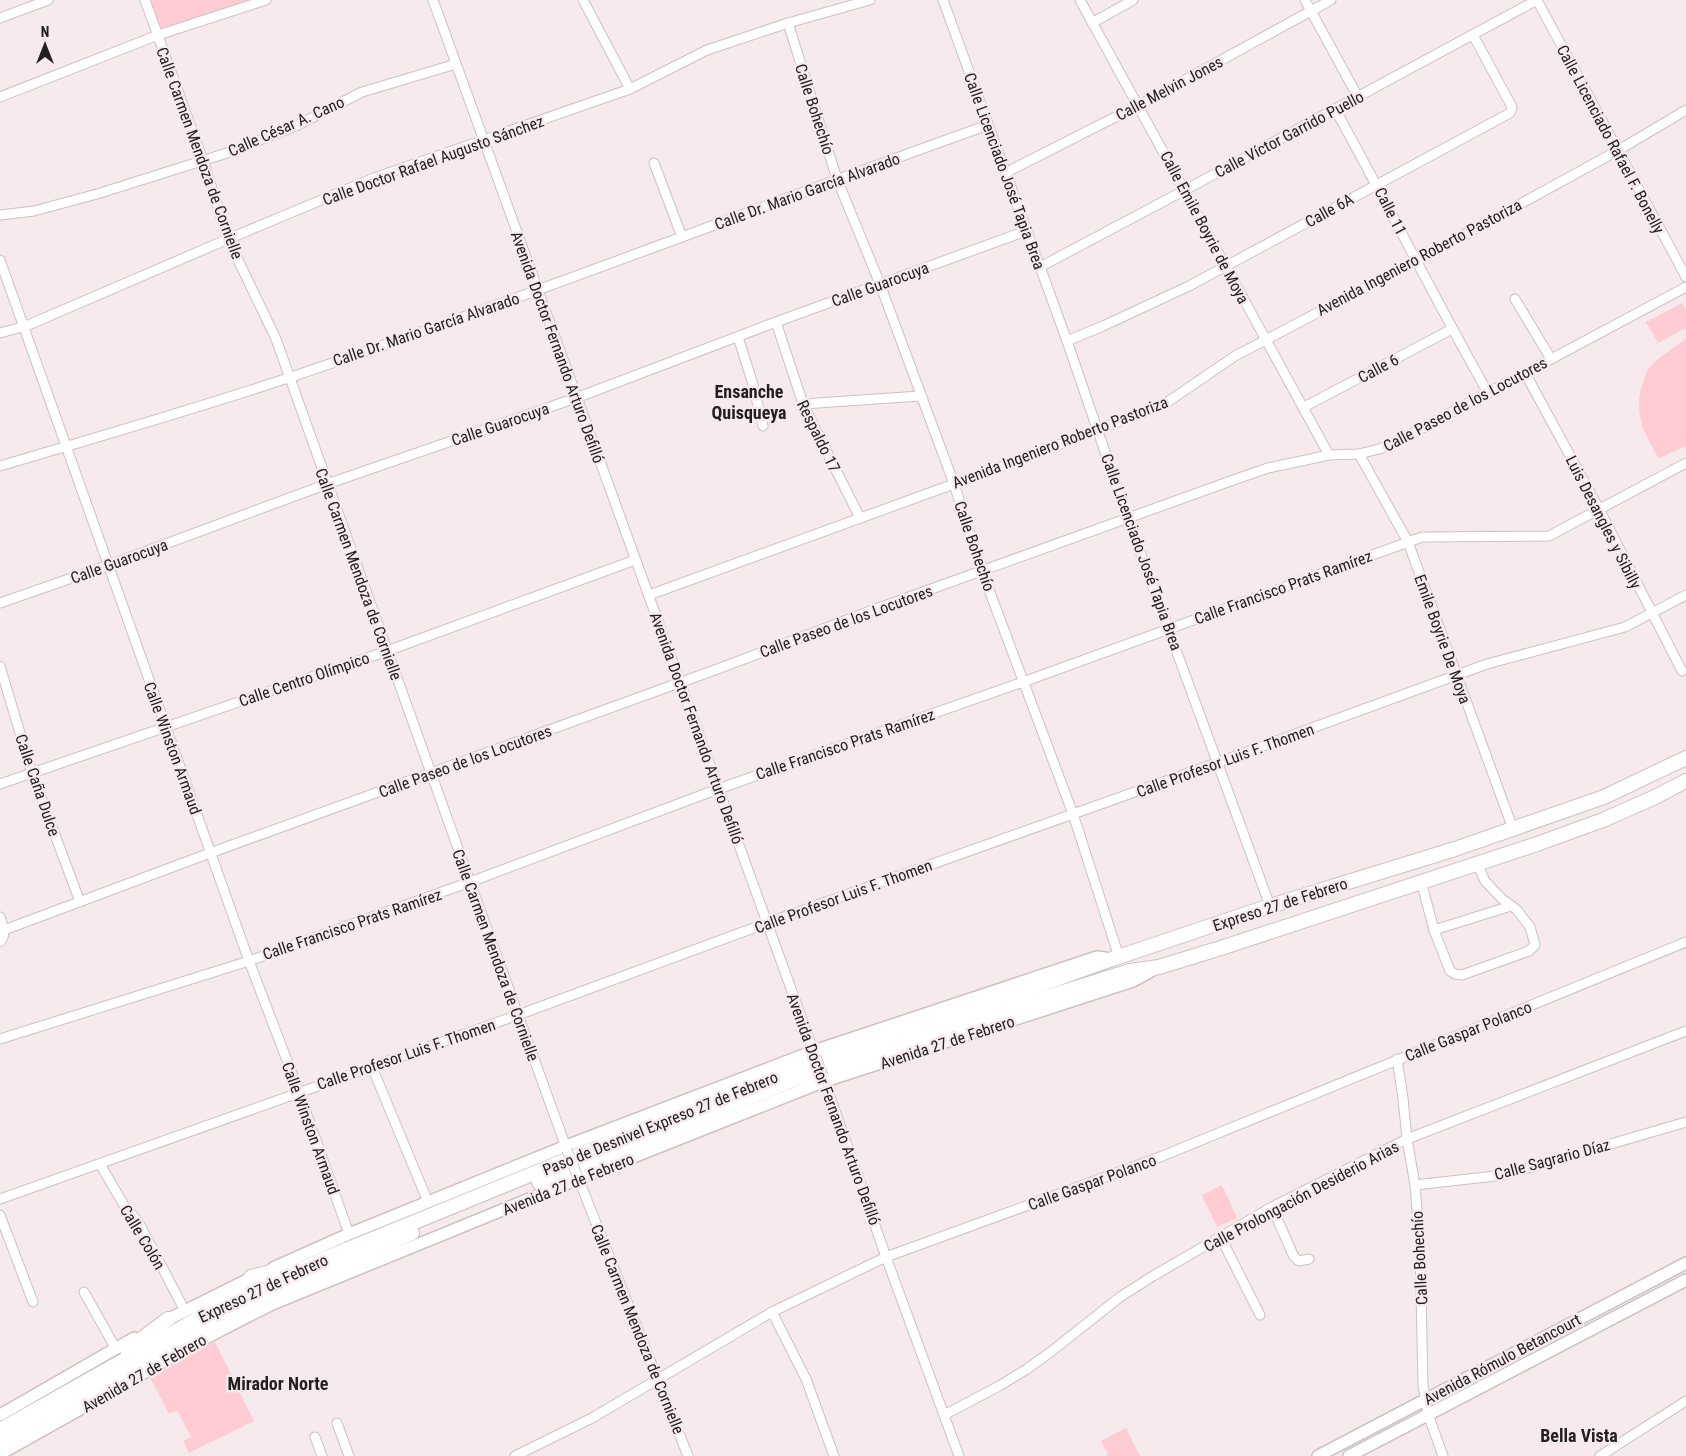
<svg xmlns="http://www.w3.org/2000/svg" width="1686" height="1456" font-family="'Roboto Condensed',sans-serif">
  <rect width="100%" height="100%" fill="#f6eaec"/>
  <g fill="#ffccd4">
    <path d="M145,0H266L158,35Z"/>
    <path d="M1682,303L1686,311V328L1658,343L1646,322Z"/>
    <path d="M1686,339V446L1659,458C1643,434 1633,411 1643,382C1645,378 1646,371 1649,368C1657,358 1676,346 1686,339Z"/>
    <path d="M1222,1185L1237,1218L1217,1227L1202,1195Z"/>
    <path d="M215,1342L254,1421L189,1453L183,1441L191,1437L177,1410L169,1414L149,1375Z"/>
    <path d="M1126,1428L1140,1456H1105L1108,1454L1101,1441Z"/>
  </g>
  <g fill="none" stroke-linecap="round" stroke-linejoin="round">
    <defs>
      <g id="minor">
        <path d="M145,0L203,160L228,239L276,339L470,882L567,1150"/>
        <path d="M433,0L815,1055"/>
        <path d="M583,0L630,89"/>
        <path d="M943,0L1067,341L1128,519L1270,906"/>
        <path d="M1080,0L1329,455"/>
        <path d="M1305,0L1358,97"/>
        <path d="M1537,0L1686,277"/>
        <path d="M0,18L48,0"/>
        <path d="M788,23L837,179L880,284L954,484L982,571L1073,814L1119,957"/>
        <path d="M1092,23L1133,0"/>
        <path d="M0,97L158,35L266,0"/>
        <path d="M1335,109C1387,203 1435,299 1488,393"/>
        <path d="M654,163L682,237"/>
        <path d="M1005,173L1141,104L1331,0"/>
        <path d="M0,215L34,211L97,194L227,153L296,126L362,92L456,64"/>
        <path d="M0,260L249,961L299,1092L349,1234"/>
        <path d="M1040,267L1185,190L1537,0"/>
        <path d="M1515,299L1551,359"/>
        <path d="M776,322L803,404L860,518"/>
        <path d="M0,333L26,326L228,239L374,178L630,89L707,50L788,23L870,0"/>
        <path d="M738,337L752,381L763,426"/>
        <path d="M1067,341L1103,326L1189,286L1510,113L1512,107L1473,35"/>
        <path d="M1525,373L1599,509L1682,671"/>
        <path d="M803,404L920,396"/>
        <path d="M1304,407L1452,329"/>
        <path d="M1359,454L1408,542L1513,829"/>
        <path d="M0,466C97,437 195,409 291,377C525,298 755,208 988,125"/>
        <path d="M649,595L1006,465L1154,408L1169,401L1235,356L1416,261L1617,151L1686,110"/>
        <path d="M0,603L109,565L327,484L576,398L776,322L1026,231"/>
        <path d="M0,666L32,773L80,902"/>
        <path d="M0,784L387,651L635,560"/>
        <path d="M1421,881L1434,930L1450,971L1455,974L1462,975L1529,951L1535,945L1530,927L1517,910L1501,898L1485,881L1477,863"/>
        <path d="M0,917C3,926 7,934 0,942"/>
        <path d="M4,930L210,853L723,667L873,610L1239,478L1268,468L1329,455L1359,454L1379,449L1392,444L1686,287"/>
        <path d="M1434,930L1511,906"/>
        <path d="M0,1039L249,961L470,882L718,789L1023,682L1422,537L1549,536L1686,463"/>
        <path d="M1397,1059L1403,1098L1407,1139L1415,1185L1420,1246L1423,1385L1428,1414L1443,1456"/>
        <path d="M372,1067L428,1202"/>
        <path d="M823,1076L886,1257L959,1456"/>
        <path d="M100,1164L125,1207L136,1219L141,1227L185,1311"/>
        <path d="M577,1175L688,1456"/>
        <path d="M1415,1185L1504,1175L1686,1122"/>
        <path d="M0,1199L518,1015L767,923L1219,762L1487,664L1625,627L1686,595"/>
        <path d="M1272,1207L1294,1257L1299,1261L1309,1259"/>
        <path d="M0,1215L33,1302"/>
        <path d="M1221,1238L1260,1315"/>
        <path d="M84,1292L116,1349"/>
        <path d="M772,1312L806,1379L834,1456"/>
        <path d="M944,1415L1001,1385L1027,1369L1052,1351L1120,1297L1153,1276L1272,1207L1407,1139L1686,1031"/>
        <path d="M337,1423L349,1456"/>
        <path d="M315,1437L322,1456"/>
        <path d="M515,1456L592,1418L772,1312L886,1257L1160,1157L1686,942"/>
        <path d="M1600,1456L1686,1401"/>
      </g>
      <g id="major">
        <path d="M273,1268L349,1234L566,1146L814,1051L1097,957L1105,958"/>
        <path d="M161,1323L259,1274"/>
        <path d="M0,1415L134,1338"/>
        <path d="M0,1454L109,1393L194,1344L270,1305L578,1179L825,1081L1133,981L1153,970"/>
        <path d="M1318,1456L1686,1263"/>
        <path d="M1349,1456L1686,1280"/>
      </g>
      <g id="highway">
        <path d="M539,1182L793,1080L964,1023L1130,971L1159,967L1224,947L1537,844L1603,820L1653,798L1686,781"/>
        <path d="M251,1277L287,1268"/>
        <path d="M127,1350L168,1319"/>
        <path d="M0,1430L231,1300L336,1254L657,1123L778,1075L1026,990L1112,959L1270,906L1455,849L1604,797L1686,758"/>
        <path d="M0,1441L257,1301L412,1233"/>
      </g>
    </defs>
    <use href="#minor" stroke="#cdc1c3" stroke-width="11"/>
    <use href="#major" stroke="#cdc1c3" stroke-width="14"/>
    <use href="#highway" stroke="#cdc1c3" stroke-width="16"/>
    <use href="#minor" stroke="#fff" stroke-width="9"/>
    <use href="#major" stroke="#fff" stroke-width="11"/>
    <use href="#highway" stroke="#fff" stroke-width="14"/>
    <defs>
      <g id="minor-bridge">
        <path d="M816,1057L823,1076"/>
        <path d="M567,1150L577,1175"/>
      </g>
    </defs>
    <use href="#minor-bridge" stroke="#cdc1c3" stroke-width="11" stroke-linecap="butt"/>
    <use href="#minor-bridge" stroke="#fff" stroke-width="9"/>
  </g>
  <g text-anchor="middle" stroke-width="5" stroke-linejoin="round" paint-order="stroke">
    <g font-size="16" fill="#242021" stroke="#f6eaec">
      <text transform="translate(1169 88) rotate(-28)" y="6">Calle Melvin Jones</text>
      <text transform="translate(815 109) rotate(72)" y="6">Calle Bohechío</text>
      <text transform="translate(286 126) rotate(-24)" y="6">Calle César A. Cano</text>
      <text transform="translate(1289 134) rotate(-28)" y="6">Calle Víctor Garrido Puello</text>
      <text transform="translate(1611 139) rotate(62)" y="6">Calle Licenciado Rafael F. Bonelly</text>
      <text transform="translate(200 153) rotate(70)" y="6">Calle Carmen Mendoza de Cornielle</text>
      <text transform="translate(433 160) rotate(-20)" y="6">Calle Doctor Rafael Augusto Sánchez</text>
      <text transform="translate(1005 171) rotate(70)" y="6">Calle Licenciado José Tapia Brea</text>
      <text transform="translate(807 191) rotate(-20)" y="6">Calle Dr. Mario García Alvarado</text>
      <text transform="translate(1329 210) rotate(-29)" y="6">Calle 6A</text>
      <text transform="translate(1391 211) rotate(63)" y="6">Calle 11</text>
      <text transform="translate(1205 227) rotate(62)" y="6">Calle Emile Boyrie de Moya</text>
      <text transform="translate(1419 257) rotate(-28)" y="6">Avenida Ingeniero Roberto Pastoriza</text>
      <text transform="translate(880 284) rotate(-20)" y="6">Calle Guarocuya</text>
      <text transform="translate(426 329) rotate(-19)" y="6">Calle Dr. Mario García Alvarado</text>
      <text transform="translate(558 347) rotate(70)" y="6">Avenida Doctor Fernando Arturo Defilló</text>
      <text transform="translate(1378 368) rotate(-28)" y="6">Calle 6</text>
      <text transform="translate(1465 404) rotate(-28)" y="6">Calle Paseo de los Locutores</text>
      <text transform="translate(500 424) rotate(-19)" y="6">Calle Guarocuya</text>
      <text transform="translate(819 436) rotate(64)" y="6">Respaldo 17</text>
      <text transform="translate(1060 442) rotate(-21)" y="6">Avenida Ingeniero Roberto Pastoriza</text>
      <text transform="translate(1604 522) rotate(63)" y="6">Luis Desangles y Sibilly</text>
      <text transform="translate(975 546) rotate(71)" y="6">Calle Bohechío</text>
      <text transform="translate(1142 552) rotate(70)" y="6">Calle Licenciado José Tapia Brea</text>
      <text transform="translate(119 561) rotate(-20)" y="6">Calle Guarocuya</text>
      <text transform="translate(359 574) rotate(70)" y="6">Calle Carmen Mendoza de Cornielle</text>
      <text transform="translate(1283 587) rotate(-20)" y="6">Calle Francisco Prats Ramírez</text>
      <text transform="translate(846 621) rotate(-20)" y="6">Calle Paseo de los Locutores</text>
      <text transform="translate(1443 639) rotate(70)" y="6">Emile Boyrie De Moya</text>
      <text transform="translate(304 679) rotate(-19)" y="6">Calle Centro Olímpico</text>
      <text transform="translate(697 728) rotate(70)" y="6">Avenida Doctor Fernando Arturo Defilló</text>
      <text transform="translate(845 744) rotate(-19)" y="6">Calle Francisco Prats Ramírez</text>
      <text transform="translate(173 748) rotate(70)" y="6">Calle Winston Armaud</text>
      <text transform="translate(1225 760) rotate(-20)" y="6">Calle Profesor Luis F. Thomen</text>
      <text transform="translate(465 761) rotate(-20)" y="6">Calle Paseo de los Locutores</text>
      <text transform="translate(38 785) rotate(71)" y="6">Calle Caña Dulce</text>
      <text transform="translate(843 896) rotate(-20)" y="6">Calle Profesor Luis F. Thomen</text>
      <text transform="translate(1280 904) rotate(-18)" y="6">Expreso 27 de Febrero</text>
      <text transform="translate(352 924) rotate(-19)" y="6">Calle Francisco Prats Ramírez</text>
      <text transform="translate(496 955) rotate(70)" y="6">Calle Carmen Mendoza de Cornielle</text>
      <text transform="translate(1468 1031) rotate(-22)" y="6">Calle Gaspar Polanco</text>
      <text transform="translate(947 1042) rotate(-18)" y="6">Avenida 27 de Febrero</text>
      <text transform="translate(406 1054) rotate(-19)" y="6">Calle Profesor Luis F. Thomen</text>
      <text transform="translate(834 1109) rotate(70)" y="6">Avenida Doctor Fernando Arturo Defilló</text>
      <text transform="translate(660 1123) rotate(-22)" y="6">Paso de Desnivel Expreso 27 de Febrero</text>
      <text transform="translate(311 1128) rotate(70)" y="6">Calle Winston Armaud</text>
      <text transform="translate(1552 1159) rotate(-15)" y="6">Calle Sagrario Díaz</text>
      <text transform="translate(1092 1182) rotate(-20)" y="6">Calle Gaspar Polanco</text>
      <text transform="translate(568 1184) rotate(-22)" y="6">Avenida 27 de Febrero</text>
      <text transform="translate(1301 1196) rotate(-28)" y="6">Calle Prolongación Desiderio Arias</text>
      <text transform="translate(143 1237) rotate(59)" y="6">Calle Colón</text>
      <text transform="translate(1419 1258) rotate(-93)" y="6">Calle Bohechío</text>
      <text transform="translate(263 1288) rotate(-25)" y="6">Expreso 27 de Febrero</text>
      <text transform="translate(638 1329) rotate(68)" y="6">Calle Carmen Mendoza de Cornielle</text>
      <text transform="translate(1502 1359) rotate(-28)" y="6">Avenida Rómulo Betancourt</text>
      <text transform="translate(144 1373) rotate(-30)" y="6">Avenida 27 de Febrero</text>
    </g>
    <g font-size="18" font-weight="bold" fill="#242021" stroke="#f6eaec">
      <text x="749" y="398">Ensanche<tspan x="749" dy="21">Quisqueya</tspan></text>
      <text x="278" y="1390">Mirador Norte</text>
      <text x="1579" y="1442">Bella Vista</text>
    </g>
  </g>
  <g transform="translate(45 45)" stroke="#f6eaec" stroke-width="4" paint-order="stroke">
  <path d="M0-4L9 19L0 12L-9 19Z" fill="#242021"/>
  <text y="-8" font-size="14" font-weight="bold" text-anchor="middle" fill="#242021">N</text>
  </g>
</svg>
